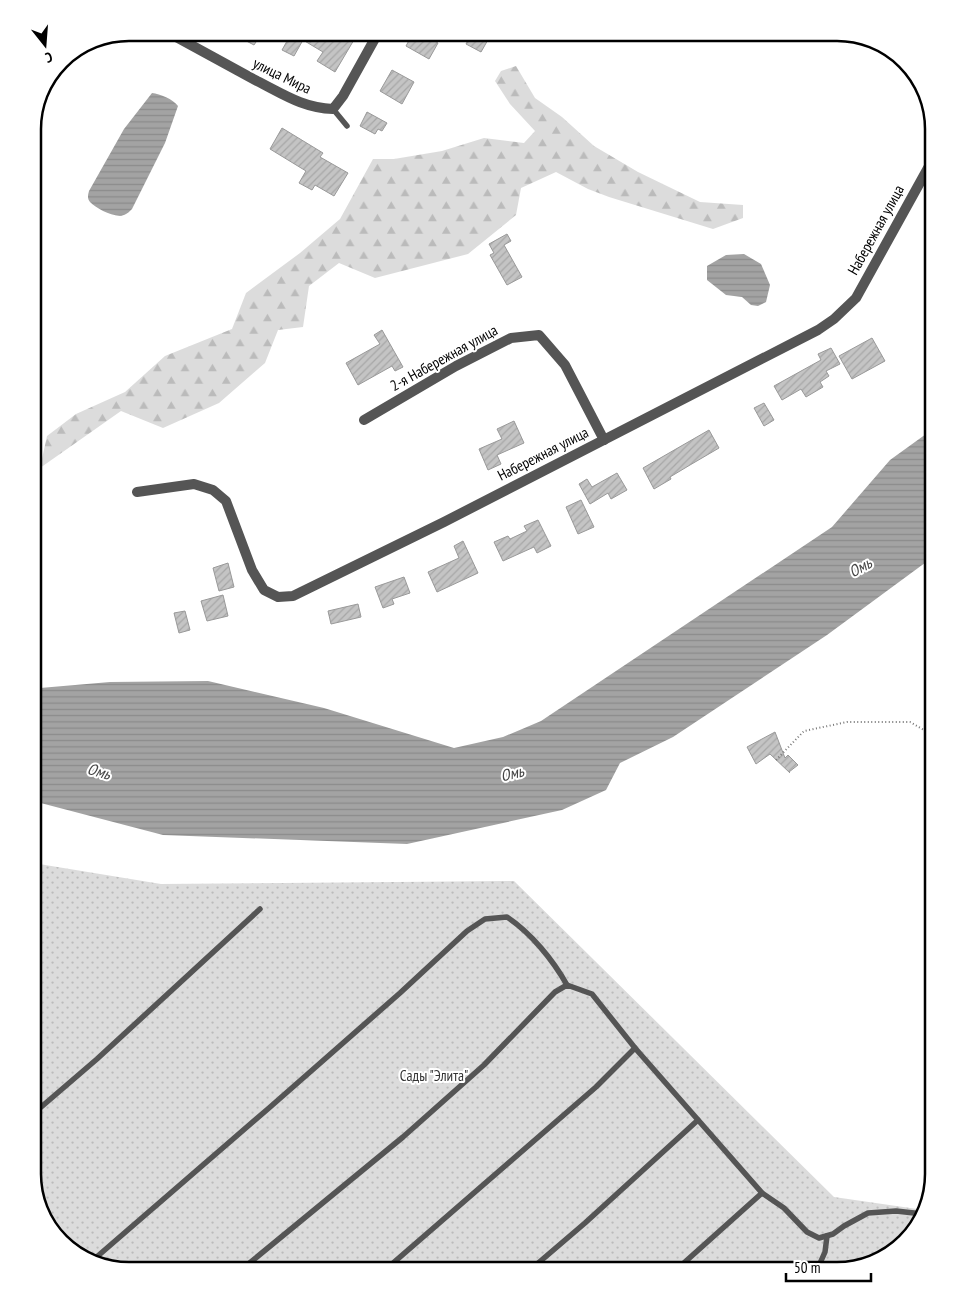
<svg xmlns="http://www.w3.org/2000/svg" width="966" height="1303" font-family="'PT Sans Narrow',sans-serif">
  <defs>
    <pattern id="forest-firs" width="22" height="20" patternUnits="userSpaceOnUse" patternTransform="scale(1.25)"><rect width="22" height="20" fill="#dcdcdc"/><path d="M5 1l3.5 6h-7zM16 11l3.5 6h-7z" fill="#bbb"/></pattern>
    <pattern id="park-dots" width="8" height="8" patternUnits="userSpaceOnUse" patternTransform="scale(1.25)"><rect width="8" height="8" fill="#dcdcdc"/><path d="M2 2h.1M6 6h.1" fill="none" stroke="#bbb" stroke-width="1.8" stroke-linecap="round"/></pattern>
    <pattern id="water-rules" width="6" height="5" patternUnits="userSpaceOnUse" patternTransform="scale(1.25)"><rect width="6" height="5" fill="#a3a3a3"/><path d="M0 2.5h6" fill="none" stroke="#8b8b8b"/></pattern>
    <pattern id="building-hatch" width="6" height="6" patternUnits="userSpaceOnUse" patternTransform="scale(1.25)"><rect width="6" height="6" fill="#c4c4c4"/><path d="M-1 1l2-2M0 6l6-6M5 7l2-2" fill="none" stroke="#a7a7a7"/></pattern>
  </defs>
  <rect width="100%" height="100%" fill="#fff"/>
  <path fill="url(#forest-firs)" d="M516,66L535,98L562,117L594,146L638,172L700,202L743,205V218L713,229L609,197L588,189L556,172L521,188L516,215L468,254L375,278L339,263L309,286L303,327L278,330L265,363L219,403L163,428L121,411L40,468L47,436L76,414L125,392L165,356L232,329L246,293L300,253L340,219L373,159H394L442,151L484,138L524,143L535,131L510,104L495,81L501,71Z"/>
  <path fill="url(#park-dots)" d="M33,863L161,884L514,881L834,1197L924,1210L920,1222L885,1257L837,1270H124L81,1257L46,1222L33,1173Z"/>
  <g fill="url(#water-rules)">
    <path d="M152,93C160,94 173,99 178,106L165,143L132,209C131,210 127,214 126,214C117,220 97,209 90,202C87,198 88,195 89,191L124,129Z"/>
    <path d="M744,254L761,264L770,285L766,302L758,306L751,305L742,297L726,295L707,280V266L726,255Z"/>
    <path d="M933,429V557L827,635L673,737L620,763L606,790L562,810L407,844L163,835L33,801V686L40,688L110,682L208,681L324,708L454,748L503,737L541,721L832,527L890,460Z"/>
  </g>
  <g fill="url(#building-hatch)" stroke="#999">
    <path d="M231,33H262L254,45Z"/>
    <path d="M290,33H316L329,40L334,33H358L335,72L317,61L323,52L303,40L294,56L282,50L291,34Z"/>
    <path d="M413,33H420L438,43L429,59L406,46Z"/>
    <path d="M472,33H479L489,38L481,52L466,44Z"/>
    <path d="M392,70L414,82L402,104L380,91Z"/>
    <path d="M367,112L387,123L382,131L378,129L375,134L360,126Z"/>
    <path d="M282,128L323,153L320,157L348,173L334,196L315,185L312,190L299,183L306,171L270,149Z"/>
    <path d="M507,234L511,241L504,245L522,277L507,285L490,255L494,253L489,244Z"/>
    <path d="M382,330L403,367L395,371L392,366L358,385L346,363L380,344L374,335Z"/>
    <path d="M872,338L885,361L852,379L839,356Z"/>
    <path d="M831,348L840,364L826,371L829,376L820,382L823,387L806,397L801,389L782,400L774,386L821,360L818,354Z"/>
    <path d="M764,403L774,420L764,426L754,408Z"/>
    <path d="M514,421L524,443L497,455L501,464L488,470L479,449L502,439L497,429Z"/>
    <path d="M709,430L719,448L690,465L670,477L671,479L654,489L643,468Z"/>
    <path d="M617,473L627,490L611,499L608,493L590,504L579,484L587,479L592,487Z"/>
    <path d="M581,500L594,527L578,534L566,507Z"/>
    <path d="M538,520L551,546L537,553L534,547L503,561L494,542L508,536L510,539L527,531L524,526Z"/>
    <path d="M463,541L478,573L437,592L428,572L459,558L454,546Z"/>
    <path d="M228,563L234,587L219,591L213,568Z"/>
    <path d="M404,577L410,593L392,599L394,604L383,608L375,587Z"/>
    <path d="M223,595L228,616L207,621L201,601Z"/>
    <path d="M358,604L361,617L331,624L328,611Z"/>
    <path d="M185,611L190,630L179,633L174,613Z"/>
    <path d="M775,732L785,758L788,755L798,765L789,772L790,773L770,754L756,764L747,747Z"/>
  </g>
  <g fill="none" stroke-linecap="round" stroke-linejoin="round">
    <path stroke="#777" stroke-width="2" stroke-dasharray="1 2.5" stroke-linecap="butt" d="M776,760L804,731L847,722H910L933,735"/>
    <g stroke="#555" stroke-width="5.5">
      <path d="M333,109L347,126"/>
      <path d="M33,1114L97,1059L260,909"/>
      <path d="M92,1261L269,1108L400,993L467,931L485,919L507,917C531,933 553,960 567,985"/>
      <path d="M241,1270L403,1137L484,1065L555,992L567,985L592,994L635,1048L762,1193L784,1208L807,1232L819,1238L833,1234L844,1226L868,1213L896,1211L923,1214"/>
      <path d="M385,1270L596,1087L635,1048"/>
      <path d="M530,1270L585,1223L698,1120"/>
      <path d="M676,1270L762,1193"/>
      <path d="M817,1270L825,1252L827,1236"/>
    </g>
    <g stroke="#555" stroke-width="10">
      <path d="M169,33C198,49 228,65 257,81C283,94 303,108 333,109L343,96L378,33"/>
      <path d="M364,420L456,366L511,338L539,335L565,365L604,440"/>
      <path d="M137,492L194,484L213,490L226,501L252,570L264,590L278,597L293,596L444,522L818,330L834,319L856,298L933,159"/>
    </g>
  </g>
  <g text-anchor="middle" stroke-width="4" stroke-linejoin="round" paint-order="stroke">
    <g font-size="15" fill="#000" stroke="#fff">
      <text transform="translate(282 76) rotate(26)" y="5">улица Мира</text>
      <text transform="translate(876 230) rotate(-61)" y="5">Набережная улица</text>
      <text transform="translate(444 358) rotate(-29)" y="5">2-я Набережная улица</text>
      <text transform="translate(543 454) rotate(-27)" y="5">Набережная улица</text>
    </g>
    <g font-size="15" fill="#333" stroke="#fff">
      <text x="434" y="1081">Сады "Элита"</text>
    </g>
    <g font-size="16" font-style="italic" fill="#444" stroke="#fff">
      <text transform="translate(860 567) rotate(-29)" y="6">Омь</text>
      <text transform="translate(99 771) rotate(16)" y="6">Омь</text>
      <text transform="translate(512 773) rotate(-13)" y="6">Омь</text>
    </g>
  </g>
  <path d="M0 0H966V1303H0ZM129 41H837A88 88 0 0 1 925 129V1174A88 88 0 0 1 837 1262H129A88 88 0 0 1 41 1174V129A88 88 0 0 1 129 41Z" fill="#fff" fill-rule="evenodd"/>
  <path fill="none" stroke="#000" stroke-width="2.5" d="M129 41H837A88 88 0 0 1 925 129V1174A88 88 0 0 1 837 1262H129A88 88 0 0 1 41 1174V129A88 88 0 0 1 129 41Z"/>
  <g transform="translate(45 45) rotate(163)" stroke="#ffffff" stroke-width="4" paint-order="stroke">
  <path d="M0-4L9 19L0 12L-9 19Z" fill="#000000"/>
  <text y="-8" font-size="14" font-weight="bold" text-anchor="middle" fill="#000000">С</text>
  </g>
  <path d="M786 1273v8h85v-8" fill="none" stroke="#000000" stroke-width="2.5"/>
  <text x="794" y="1273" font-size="15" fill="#000000" stroke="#ffffff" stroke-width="4" paint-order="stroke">50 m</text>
</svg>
